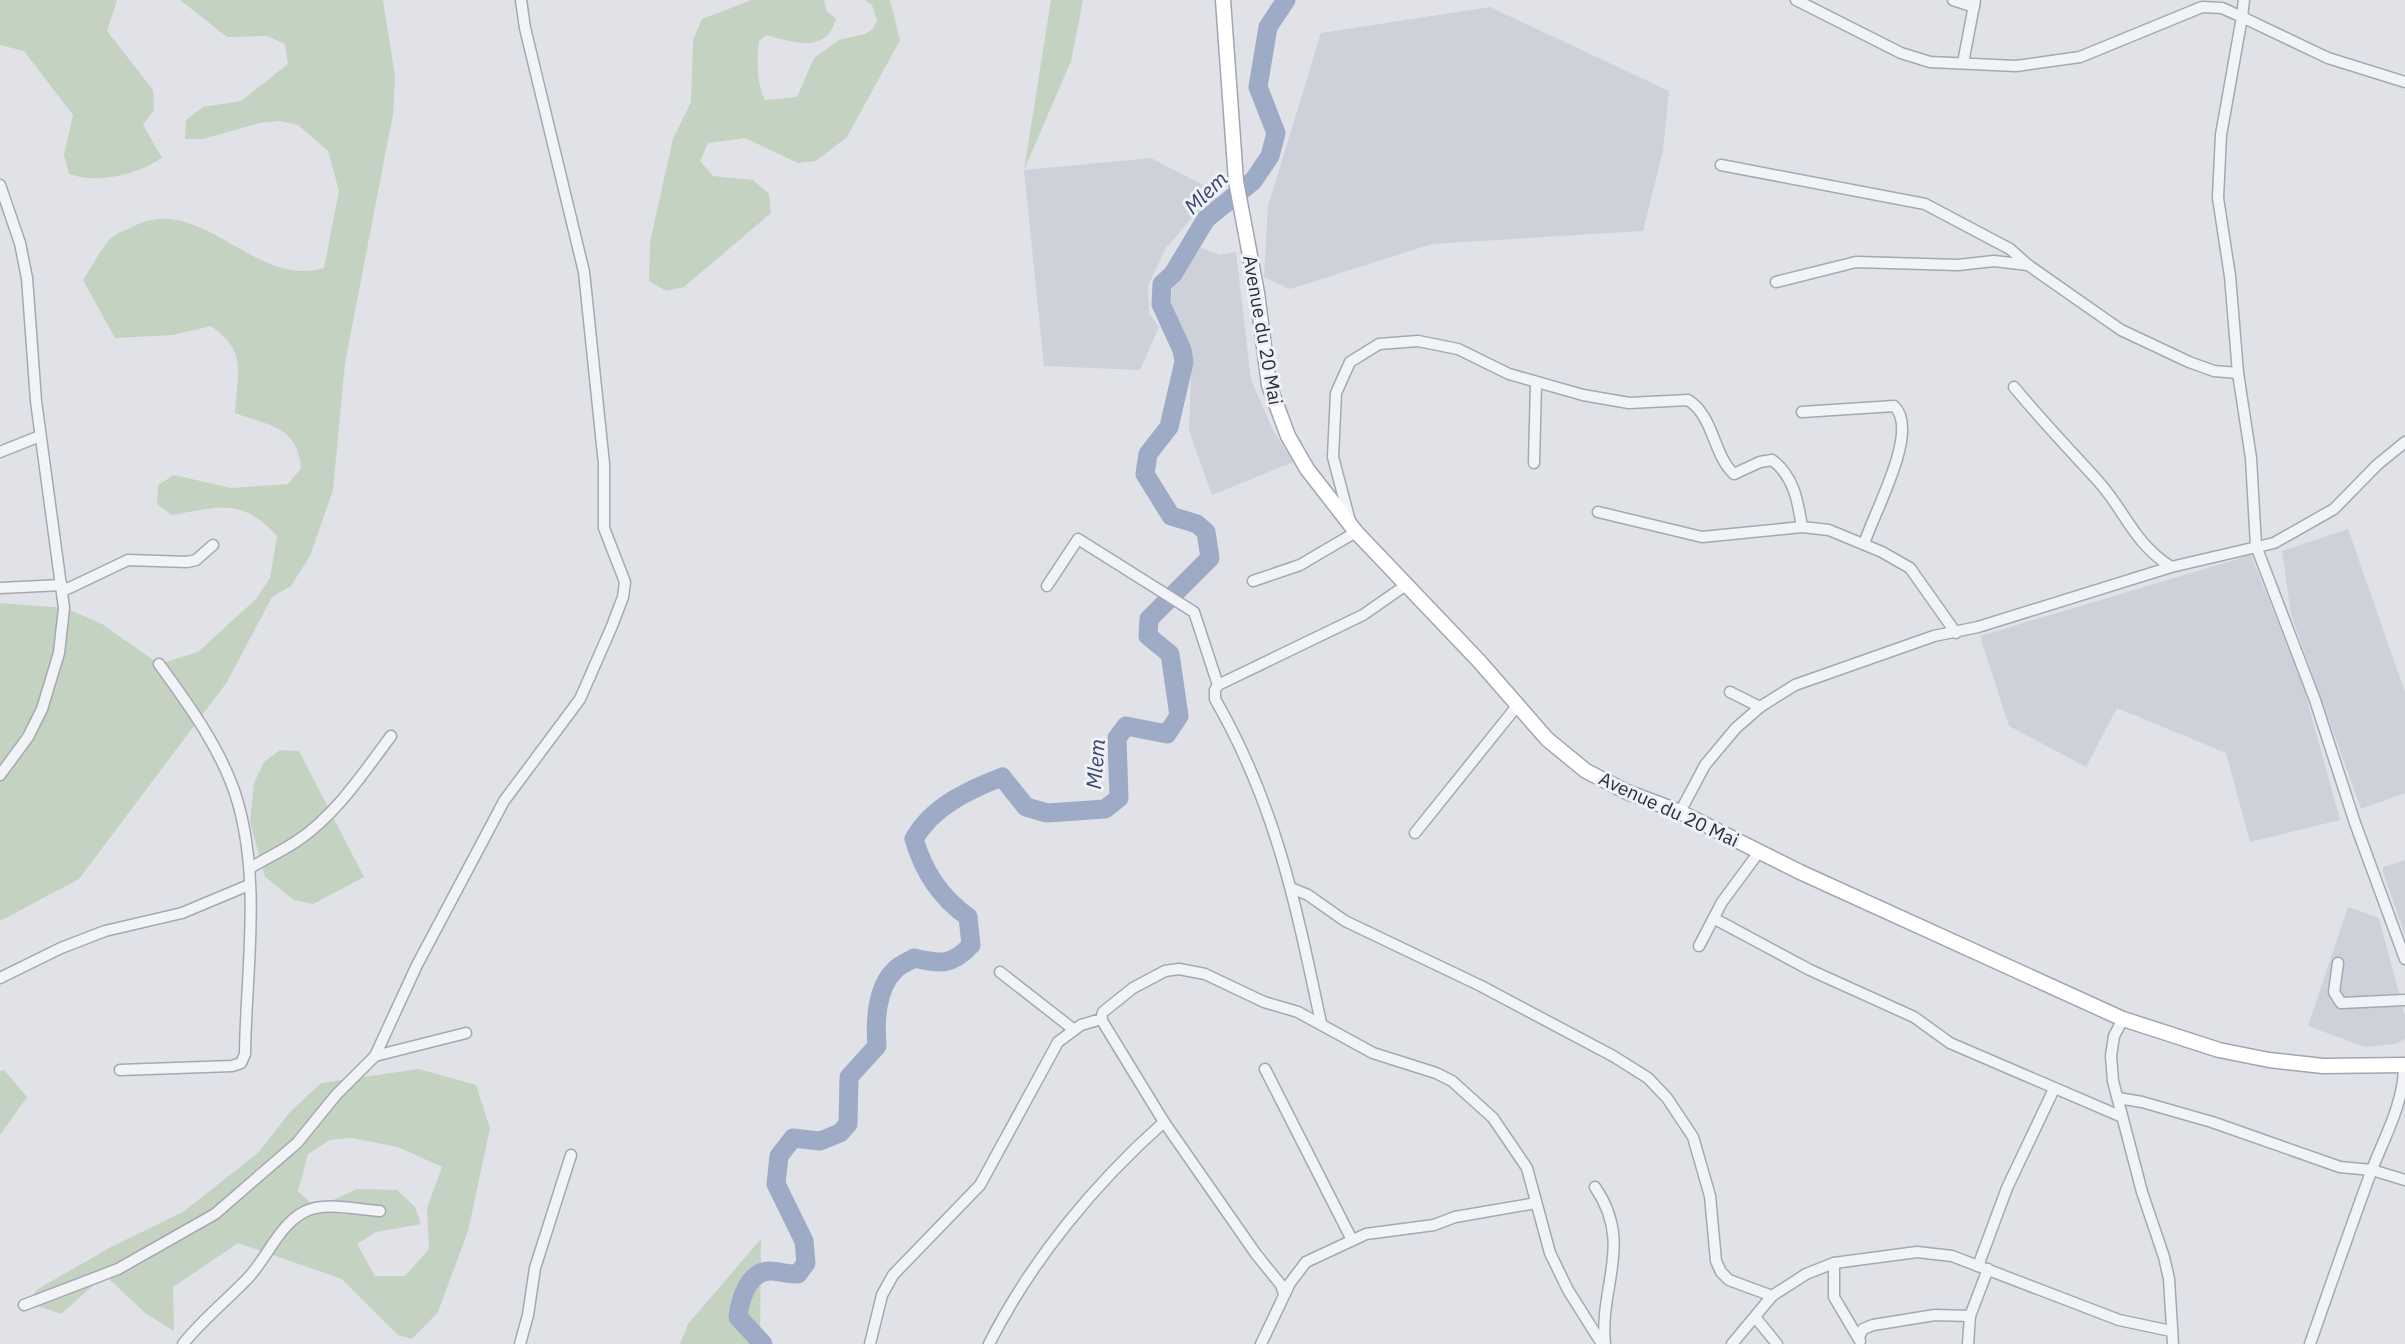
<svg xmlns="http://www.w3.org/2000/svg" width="2405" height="1344" font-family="'IBM Plex Sans',sans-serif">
  <rect width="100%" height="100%" fill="#e0e2e8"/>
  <g fill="#ced1da">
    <path d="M1490,7L1669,91L1663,151L1643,231L1432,244L1290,289L1264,277L1268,206L1321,33Z"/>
    <path d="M1151,158L1207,187L1217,200L1195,214L1166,248L1148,286L1149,313L1159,327L1140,370L1044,366L1024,170Z"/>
    <path d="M1194,245L1220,255L1236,252L1251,380L1273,430L1293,462L1212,495L1189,431L1191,377L1171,309L1172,283Z"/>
    <path d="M2348,529L2405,692V793L2361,809L2291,615L2282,551Z"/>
    <path d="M2251,555L2304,689L2340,820L2250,842L2226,753L2117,708L2086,767L2009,726L1980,636Z"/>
    <path d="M2405,860V935L2383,872V867Z"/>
    <path d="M2348,907L2379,918L2405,1016V1039L2395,1044L2365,1047L2308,1026Z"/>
  </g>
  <g fill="#c3d2c1" fill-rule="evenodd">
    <path d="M0,0H117L107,31L153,90L154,110L143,125L162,158C137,175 97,184 69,174L64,155L73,115L24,51L0,45Z"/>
    <path d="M180,0H383L395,76L393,114L345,363L333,490L310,556L291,586L272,597L227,682L79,879L0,921V603L65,608L102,624L159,664L198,652L256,599L270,578L277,536C241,497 220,507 172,515L157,504L158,485L174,475L231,488L288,484L301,468C298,426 269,426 235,413C237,372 248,352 211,326L173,335L115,338L83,280C92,267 100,250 110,239C116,233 127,230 134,226C201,192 255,289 324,268L339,191L328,151L298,125L280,121L260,123L203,139H185L186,120L203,107L241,101L288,64L285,44L267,36L227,37Z"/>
    <path d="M752,0H824L827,12L836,18C827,55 793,42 766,35L759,41C757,60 756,82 765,100L797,97L814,58L839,40L865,34L873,29L877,20L872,5L865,0H890L900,40L847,137L816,161L798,163L745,138L708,143L700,161L713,176L753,180L769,194L771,213L684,287L666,291L649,281L650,242L673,139L691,102L693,40L702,19Z"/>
    <path d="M1051,0H1083L1071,61L1024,170Z"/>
    <path d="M280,750L299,751L364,877L313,904L294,900L265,877L250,822L254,783L264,762Z"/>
    <path d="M419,1069L476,1085L490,1128L468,1231L438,1312L412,1339L398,1335L342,1279L238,1243L173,1287L174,1331L145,1313L105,1275L61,1314L29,1303L24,1305L38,1289L111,1247L183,1212L258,1153L290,1112L321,1083ZM352,1138L398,1147L442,1167L427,1208L429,1249L405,1276H375L357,1244L376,1232L421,1224L415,1207L397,1190L357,1189L316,1208L298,1191L308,1154L330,1140Z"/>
    <path d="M4,1070L27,1097L0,1135V1071Z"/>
    <path d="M761,1239L760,1344H680L688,1324Z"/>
  </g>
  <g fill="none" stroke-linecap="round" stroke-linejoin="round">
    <path stroke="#9dabc6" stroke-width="19" d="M763,1344L738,1317C740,1300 748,1271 770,1271C779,1271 788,1275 798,1274L806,1263L804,1241L776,1184L779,1156L793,1138L820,1141L840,1133L848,1124L849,1077L877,1046C875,1023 876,988 895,970C899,965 908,962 914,958C940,964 952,966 971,945L968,917C940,897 924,872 914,839C932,807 968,790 1002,777L1026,807L1047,813L1105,809L1119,798L1117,738L1126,726L1167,734L1179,716L1170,654L1148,636L1149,619L1210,558L1206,532L1197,524L1171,516L1145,474L1148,454L1169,427L1184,362L1182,350L1161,304L1162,284L1173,274L1206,219L1253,181L1270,156L1276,133L1258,87L1268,27L1286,0"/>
    <defs>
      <g id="minor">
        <path d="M1796,0L1901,53L1930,62L2016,66L2080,57L2202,7L2222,8L2242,17L2244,0"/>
        <path d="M1953,0L1974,7"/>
        <path d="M1963,63L1975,0"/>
        <path d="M2405,82L2328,58L2242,17L2221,135L2218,198L2230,276L2238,373L2251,458L2256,546L2315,700L2355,823L2405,959"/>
        <path d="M1721,165L1925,204L2010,249L2028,265"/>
        <path d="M0,185L20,243L27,278L36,401L64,608L59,653L42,709L28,737L0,775"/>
        <path d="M1776,282L1856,262L1958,265L1994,261L2028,265L2121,330L2189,362L2214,371L2238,373"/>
        <path d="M2014,387C2041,420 2070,450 2098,481C2126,512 2132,541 2171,567"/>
        <path d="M1802,412L1894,406C1921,430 1873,514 1864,544"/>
        <path d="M0,452L40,436"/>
        <path d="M1534,463L1536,383"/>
        <path d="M1598,512L1702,537L1802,527L1829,530L1882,552L1910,568L1956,633"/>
        <path d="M1351,525L1333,457L1336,393L1350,362L1379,344L1418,341L1458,349L1509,374L1583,395L1629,403L1688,400C1714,416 1713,455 1734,474L1760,462L1772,460C1794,476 1798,502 1802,527"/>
        <path d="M1253,581L1300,565L1356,532"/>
        <path d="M1047,586L1078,539L1194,612L1218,685"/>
        <path d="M0,588L62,585"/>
        <path d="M63,591L128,560L187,562L196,560L213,545"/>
        <path d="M1730,692L1760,707"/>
        <path d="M1680,812L1705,765L1736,728L1760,707L1795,685L1934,636L1978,627L2171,567L2274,543L2334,509L2377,465L2405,442"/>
        <path d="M1415,833L1517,706"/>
        <path d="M250,868C265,859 282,851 297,841C336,815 364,772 391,736"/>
        <path d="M1291,888L1308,895L1345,921L1481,986L1613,1056L1648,1078L1667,1098L1693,1137L1710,1196L1716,1261L1721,1272L1729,1280L1772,1296"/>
        <path d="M1715,919L1810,970L1914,1017L1950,1043L2120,1116"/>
        <path d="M1699,946L1722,902L1759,852"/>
        <path d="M2338,963L2334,992L2341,1003L2405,1000"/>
        <path d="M1000,972L1073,1029"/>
        <path d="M0,978L61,948L105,931L182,913L249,885"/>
        <path d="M1101,1019L1164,1122L1256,1254L1281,1285L1284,1294"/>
        <path d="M2123,1019L2114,1036L2111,1056L2113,1081L2142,1192L2164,1257L2169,1279L2173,1344"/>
        <path d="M1321,1023C1296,905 1276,805 1215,699V690L1218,685L1363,615L1406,585"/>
        <path d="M375,1056L466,1033"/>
        <path d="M1265,1069L1352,1240"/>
        <path d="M120,1070L232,1066L241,1063L245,1054C246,972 261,884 238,803C224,753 189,705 159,664"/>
        <path d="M2118,1098L2142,1102L2212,1122L2340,1167L2372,1170L2405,1180"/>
        <path d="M1595,1187C1634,1244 1599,1285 1605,1344"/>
        <path d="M1834,1263V1297L1860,1341"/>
        <path d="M1978,1266L2007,1188L2054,1089"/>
        <path d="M24,1305L118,1269L215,1214L297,1143L336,1095L375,1056L417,965L504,801L580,699L612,626L623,597L625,582L604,528V464L584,272L525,28L521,0"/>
        <path d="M1755,1317L1777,1344"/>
        <path d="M1859,1337L1863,1329L1873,1325L1935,1315L1970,1316"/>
        <path d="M183,1344C203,1319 226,1301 248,1278C267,1258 279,1225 304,1212C324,1201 359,1210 380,1211"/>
        <path d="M520,1344L528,1315L535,1268L571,1155"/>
        <path d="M870,1344L882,1295L893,1275L980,1185L1058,1042L1081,1025L1101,1019L1103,1012L1133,988L1165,971L1179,969L1205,974L1264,1002L1298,1012L1373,1053L1436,1073L1452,1081L1493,1118L1527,1168L1550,1253L1568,1290L1602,1344"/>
        <path d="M989,1344C1031,1261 1094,1184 1164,1122"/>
        <path d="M1261,1344L1290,1283L1306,1262L1366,1234L1434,1225L1455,1217L1536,1203"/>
        <path d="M1732,1344L1772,1296L1806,1274L1834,1263L1917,1252L1952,1256L2119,1320L2171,1331"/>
        <path d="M1968,1344L1970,1316L1988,1269"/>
        <path d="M2310,1344C2330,1287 2350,1229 2371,1172C2384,1138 2404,1103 2404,1066"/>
      </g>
      <path id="major" d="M1223,0L1236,181L1257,293L1269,385L1288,436L1307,469L1356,532L1479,661L1547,739L1586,771L1627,792L1680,812L1800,872L2123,1019L2219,1050L2269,1060L2323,1066L2405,1065"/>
    </defs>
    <use href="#minor" stroke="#a5a8b2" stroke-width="13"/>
    <use href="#major" stroke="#a0a5b3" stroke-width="17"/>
    <use href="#minor" stroke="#f2f3f7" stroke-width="10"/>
    <use href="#major" stroke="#fff" stroke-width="14"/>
  </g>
  <g text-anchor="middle" stroke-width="6" stroke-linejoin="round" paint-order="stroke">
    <g font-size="19" fill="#292e3f" stroke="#eff1f6">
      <text transform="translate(1263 330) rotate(80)" y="7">Avenue du 20 Mai</text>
      <text transform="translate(1669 809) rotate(25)" y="7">Avenue du 20 Mai</text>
    </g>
    <g font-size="21" font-style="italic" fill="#364870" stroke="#eff1f6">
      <text transform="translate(1206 193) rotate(-44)" y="7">Mlem</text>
      <text transform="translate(1096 764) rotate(-85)" y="7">Mlem</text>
    </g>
  </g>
</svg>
